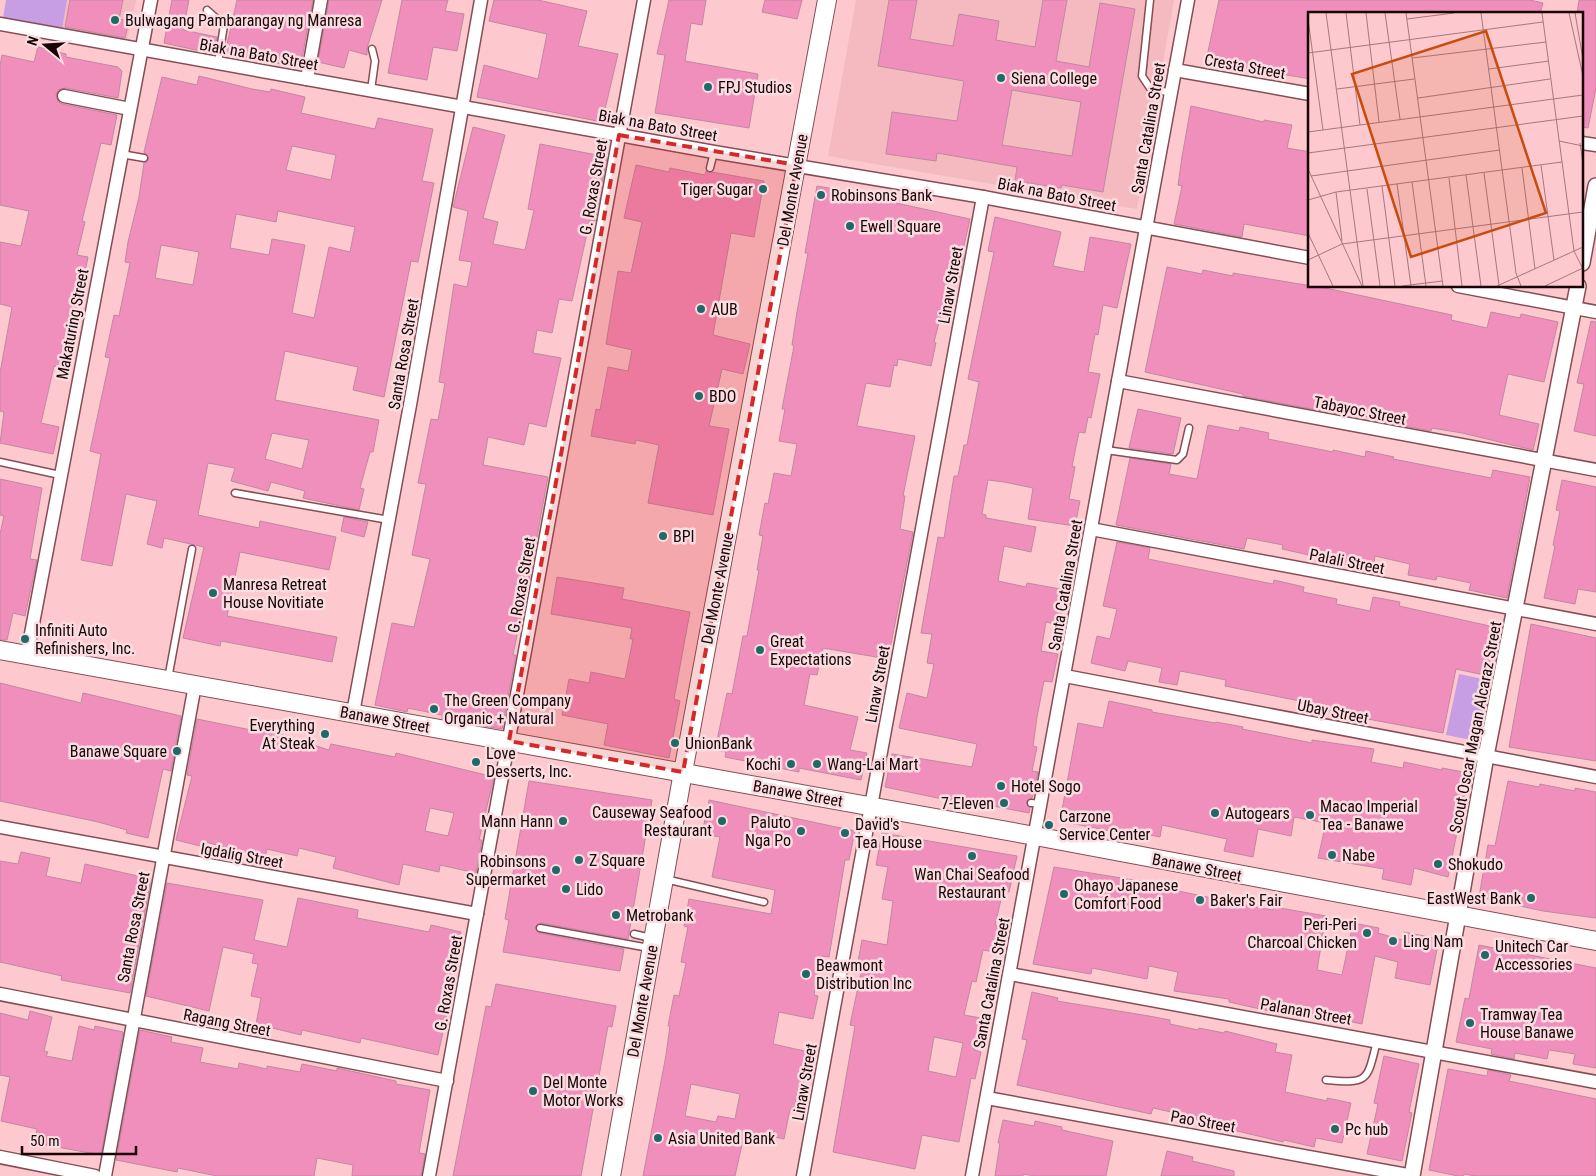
<svg xmlns="http://www.w3.org/2000/svg" width="1596" height="1176" font-family="'Roboto Condensed',sans-serif">
  <rect width="100%" height="100%" fill="#fdc8ce"/>
  <g fill="#f5b9c0">
    <path d="M67,0H136L126,45L61,35Z"/>
    <path d="M856,0H1174L1137,209L828,156Z"/>
  </g>
  <g fill="#c79ee3">
    <path d="M6,0H67L61,35L2,24Z"/>
    <path d="M1459,674L1493,681L1481,742L1446,735Z"/>
  </g>
  <g fill="#f18fbc" stroke="#c188a1" fill-rule="evenodd">
    <path d="M70,0H123L119,19L129,21L125,38L65,27Z"/>
    <path d="M172,0H189L183,30L217,37L214,54L164,43Z"/>
    <path d="M237,0H313L302,58L293,56L292,66L225,53Z"/>
    <path d="M329,0H382L367,48V55L349,50L344,68L318,62Z"/>
    <path d="M402,0H448L445,11L464,14L457,51L433,47L427,80L388,73Z"/>
    <path d="M494,0H538L587,11L578,46L618,54L602,122L477,97L484,65L538,79L547,34L489,21Z"/>
    <path d="M669,0H706L702,25L691,23L685,61L758,74L749,128L655,113L665,55L657,54Z"/>
    <path d="M765,0H802L797,19L762,12Z"/>
    <path d="M889,0H917L910,39L953,46L959,14L999,21L996,40L1035,47L1043,0H1067L1056,61L1089,67L1100,3L1135,9L1103,192L1062,185L1061,188L1015,181L1017,167L937,153L936,161L886,154L892,112L957,121L964,81L878,66ZM1012,90L1081,102L1072,156L1002,145Z"/>
    <path d="M1219,0H1530L1543,3L1540,14H1310V79L1206,61Z"/>
    <path d="M1579,0H1596V88L1588,128L1582,127V14H1577Z"/>
    <path d="M38,47L66,54V57L118,67L122,71L118,98L66,88L58,90L56,95L58,102L62,104L117,115L111,145L101,143L82,221L85,222L77,255L88,257L66,369L54,366L41,423L59,427L53,454L0,443L4,412L0,411V373L12,307L0,304V242L21,246L29,211L0,205V66L2,55L34,62Z"/>
    <path d="M199,76L252,89L270,92L271,89L305,97L301,113L375,129L378,118L433,129L422,181L434,183L418,262L411,261L384,397L353,390L358,367L285,351L275,400L379,420L373,452H370L360,488L364,489L359,510L303,498L305,491L271,482L268,491L231,481L235,468L208,463L198,515L259,528L260,521L336,537L329,570L240,552L227,616L337,637L332,662L221,641L220,646L183,638L204,547L164,538L162,548L147,544L157,501L126,494L112,566L81,560L101,454L90,451L110,358L105,357L114,315L119,316L130,263L125,262L128,242L139,197L144,163L149,159L144,152L162,77L197,85ZM292,146L336,155L331,180L286,170ZM278,211L355,227L350,252L329,247L314,318L292,313L305,245L272,239L269,255L230,248L236,214L276,222ZM161,245L199,252L193,285L155,278ZM272,433L309,440L302,469L265,459Z"/>
    <path d="M1191,106L1264,122V120L1292,125L1287,148L1310,152V236L1244,224L1242,237L1174,224L1182,186L1178,185L1182,157Z"/>
    <path d="M473,127L505,135L483,218L498,222L493,244L525,250L534,210L528,209L540,144L607,157L595,221L590,220L572,301L559,299L552,333L537,330L533,353L561,358L546,427L529,423L524,445L488,437L483,465L548,477L528,585L522,583L515,613L521,615L513,655H516L502,729L442,719V715L408,708L407,712L375,705L392,623L414,627L430,559L412,555L426,484L418,483L431,419L438,420L445,383L439,382L454,284L467,287L472,262L459,260L468,211L453,207Z"/>
    <path d="M636,165L669,172L670,168L705,175L706,171L764,181L754,237L731,233L713,335L750,344L743,374L722,369L709,426L729,429L713,515L648,503L659,445L636,440L635,444L591,436L596,409L600,410L608,367L628,371L632,350L606,344L618,271L631,273L642,222L624,218Z"/>
    <path d="M817,186L896,200V203L970,219L962,254H964L959,281L950,279L934,342L936,343L931,366L898,359L897,366L894,365L890,387L866,383L857,426L915,436L903,496H905L900,529L913,532L888,659L823,648L817,675L810,674L804,705L858,717L850,750L867,753L861,780L799,768V772L725,757L726,752L715,750L727,693L732,694L743,636H747L759,570H757L763,536L759,535L765,503L768,504L774,473L791,476L797,444L779,441L785,409H782L794,346L792,345L797,312L808,253H805Z"/>
    <path d="M995,217L1061,232L1053,266L1084,272L1090,237L1131,244L1117,308L1103,305L1098,335L1095,334L1088,372L1100,374L1091,418L1088,417L1085,433L1079,432L1072,466L1075,467L1069,499L1080,501L1075,526L1028,519L1033,488L1004,482L988,480L982,514L986,515V518L1036,527L1031,552L1004,546L998,581L1026,587L1027,583L1066,590L1059,625L1046,622L1041,651L1058,654L1052,682L1044,681L1037,717L1033,746L1037,747L1032,771L1038,772L1032,798L1026,802L1030,808L1029,813L952,798V801L885,787L892,754L972,767L977,744L899,728L907,693L927,698L934,664L927,663L932,634L921,633L938,537L944,538L954,476H958L964,445H967L979,382L968,379L994,252L988,251Z"/>
    <path d="M1167,267L1202,274L1203,270L1233,276V273L1330,289L1452,315L1451,320L1487,328L1491,312L1520,318L1521,314L1558,322L1544,382L1508,374L1499,415L1539,424L1533,450L1462,433L1432,428L1431,431L1372,420V418L1338,411V414L1243,396V394L1145,372Z"/>
    <path d="M1591,321L1596,322V436L1574,431L1584,384L1577,383Z"/>
    <path d="M1138,409L1181,418L1173,454L1129,448Z"/>
    <path d="M1208,425L1239,431L1240,427L1269,433L1268,439L1333,452V450L1365,457L1366,451L1394,457L1393,459L1491,478L1493,470L1530,477L1507,598L1469,590L1471,583L1437,576L1436,580L1408,575L1410,564L1375,556L1373,570L1344,564L1345,559L1310,552L1309,555L1282,549L1283,545L1247,538L1244,549L1116,525L1130,458L1171,464L1169,474L1197,479Z"/>
    <path d="M0,479L42,488L30,559L37,560L25,616L13,613L7,640H0V534L4,516L0,515Z"/>
    <path d="M1562,480L1596,487V592L1578,589L1575,604L1544,598L1555,546L1553,545L1560,511L1556,510Z"/>
    <path d="M344,517L368,522L364,537L341,531Z"/>
    <path d="M1117,542L1150,548L1148,559L1273,584L1274,580L1304,587L1303,592L1337,599L1336,604L1370,611L1373,597L1400,602L1399,606L1499,628L1489,676L1456,669L1443,733L1319,710L1320,705L1225,686L1226,680L1196,674L1180,671L1177,685L1159,682L1162,668L1128,661L1125,671L1091,663L1097,636L1110,639L1117,609L1103,606Z"/>
    <path d="M557,577L624,588L622,599L690,612L674,699L680,701L669,758L604,745L608,724L562,715L569,679L589,683L591,672L625,679L633,639H630L632,628L551,614Z"/>
    <path d="M1531,624L1596,638V761L1509,747Z"/>
    <path d="M0,683L81,703L83,693L181,716L171,771L163,769L148,838L126,833L127,830L98,822L0,801Z"/>
    <path d="M1109,701L1152,710V712L1215,723L1216,722L1243,727L1242,729L1312,743V740L1374,749L1371,762L1403,768L1404,762L1442,770V768L1469,773L1448,877L1414,868L1411,885L1382,879L1384,869L1318,858L1326,823L1294,817L1291,836L1258,829L1253,857L1224,851L1227,839L1162,825L1160,837L1126,830L1125,834L1060,821L1078,723L1103,728Z"/>
    <path d="M197,719L266,733L267,730L329,750L331,744L395,757L396,753L494,777L479,840H482L476,873L440,865L439,872L403,864L399,885L333,868L336,857L299,848L297,856L267,849L265,857L205,842L204,847L176,840L192,776L187,775ZM430,808L454,813L448,836L425,831Z"/>
    <path d="M529,781L652,800L628,939L541,923L535,927L539,933L624,949L620,971L503,952L509,920L505,919Z"/>
    <path d="M1508,781L1539,787L1540,784L1575,791V788L1596,792V918L1543,911L1479,897L1488,845L1495,846Z"/>
    <path d="M709,800L855,831L849,860H845L829,957L821,956L814,995L818,996L813,1019L779,1012L773,1044L809,1052L803,1084H799L794,1110L790,1109L784,1139L745,1131L735,1176H643L666,1055L670,1026H668L674,995L679,996L686,963L681,962L688,927L684,926L689,899L771,914L775,890L712,877L720,837L702,834ZM691,1084L740,1094L735,1119L718,1116L716,1122L685,1116Z"/>
    <path d="M882,833L1017,856L1009,892L1003,891L995,925L999,926L994,952L983,950L976,982L972,981L964,1015L981,1018L974,1050L981,1052L975,1079L971,1078L959,1142L922,1135L915,1169L833,1152L855,1026L850,1025L861,973L856,972L862,940L887,945L893,901L882,899L888,867L876,865ZM934,1037L963,1043L956,1077L928,1071Z"/>
    <path d="M21,852L50,858L46,876L81,883L85,864L151,879L130,993L61,980L62,976L0,962V861L18,864Z"/>
    <path d="M1054,867L1164,885V888L1250,906L1273,910L1274,907L1326,916L1317,970L1342,975L1353,923L1379,928L1378,933L1402,940L1404,932L1439,939L1430,985L1395,978L1398,962L1375,956L1362,1024L1283,1008L1282,1014L1229,1002V999L1174,991L1178,972L1149,966L1147,979L1092,968L1091,974L1033,964Z"/>
    <path d="M167,883L263,900L254,940L287,947L298,898L358,910L357,918L429,932L431,925L461,932L448,993L453,994L450,1008H448L438,1055L361,1038L360,1043L302,1030L301,1035L256,1024L261,998L251,996L258,964L252,963L254,954L223,947L209,1011L146,996Z"/>
    <path d="M1479,945L1596,968V1068L1573,1064L1575,1054L1549,1050L1547,1059L1515,1053L1514,1059L1491,1054L1492,1049L1456,1042L1465,998L1469,999Z"/>
    <path d="M496,984L616,1006L612,1027L608,1026L581,1176H453L486,1006L491,1007Z"/>
    <path d="M1032,992L1058,998L1057,1001L1149,1016L1170,1020V1024L1198,1030L1199,1028L1224,1033L1225,1031L1277,1044L1275,1052L1292,1055L1285,1092L1327,1101V1098L1351,1103L1342,1143L1316,1138L1314,1147L1284,1140L1283,1142L1208,1124V1122L1180,1116V1114L1153,1108L1151,1114L1017,1085L1027,1040L1022,1039Z"/>
    <path d="M30,1011L52,1017L44,1051L48,1052L46,1056L72,1061L79,1026L94,1030L95,1026L123,1032L101,1155L35,1143L37,1129L1,1121L10,1077L0,1075V1013L28,1020Z"/>
    <path d="M140,1030L172,1037L171,1042L203,1048L200,1062L238,1069L239,1063L267,1069V1066L300,1072L302,1064L337,1071V1068L396,1081V1084L430,1090L419,1153L425,1154L421,1176H352L353,1165L317,1158L314,1176H217L178,1168L177,1172L116,1160Z"/>
    <path d="M1384,1056L1419,1064L1409,1112L1412,1113L1402,1161L1367,1154L1378,1104L1374,1103Z"/>
    <path d="M1448,1069L1487,1076L1488,1070L1511,1075L1509,1081L1596,1099V1176H1475L1464,1174L1463,1176H1458L1429,1170Z"/>
    <path d="M1003,1120L1034,1126L1035,1121L1062,1127V1130L1113,1141L1106,1176H1035L1023,1174V1176H995L1000,1143H998Z"/>
    <path d="M1167,1151L1193,1157L1192,1161L1234,1171V1176H1161Z"/>
  </g>
  <g fill="none" stroke-linecap="round" stroke-linejoin="round">
    <defs>
      <g id="service">
        <path d="M1150,0L1142,76L1150,88L1171,93"/>
        <path d="M207,10L224,25L218,63"/>
        <path d="M371,90L375,61L372,49"/>
        <path d="M121,154L144,158"/>
        <path d="M710,168L714,152"/>
        <path d="M1106,450L1177,460L1183,454L1189,428"/>
        <path d="M0,462L60,475"/>
        <path d="M235,493L389,520"/>
        <path d="M168,679L192,549"/>
        <path d="M1031,803L1041,804"/>
        <path d="M665,879L764,902"/>
        <path d="M540,928L649,948"/>
        <path d="M634,934L651,938"/>
        <path d="M1326,1080C1369,1084 1367,1081 1377,1041"/>
      </g>
      <g id="minor">
        <path d="M0,24L714,152L983,197L1310,258"/>
        <path d="M1175,70L1310,94"/>
        <path d="M307,79L321,0"/>
        <path d="M64,96L130,109"/>
        <path d="M1582,143L1596,145"/>
        <path d="M1458,286L1596,312"/>
        <path d="M1118,381L1596,470"/>
        <path d="M1091,529L1596,624"/>
        <path d="M27,655L151,0"/>
        <path d="M1065,676L1596,777"/>
        <path d="M353,713L410,405L481,0"/>
        <path d="M0,827L477,914"/>
        <path d="M1010,974L1596,1082"/>
        <path d="M0,994L447,1081"/>
        <path d="M987,1098L1413,1176"/>
        <path d="M0,1157L95,1176"/>
        <path d="M105,1176L195,685"/>
        <path d="M429,1176L644,0"/>
        <path d="M803,1176L983,197"/>
        <path d="M972,1176L1188,0"/>
      </g>
      <g id="tertiary">
        <path d="M1582,263L1596,186"/>
        <path d="M1412,1176L1486,756L1578,286"/>
      </g>
      <g id="secondary">
        <path d="M0,650L1035,836L1596,941"/>
        <path d="M611,1176L683,772L827,0"/>
      </g>
    </defs>
    <use href="#service" stroke="#854d55" stroke-width="9"/>
    <use href="#minor" stroke="#854d55" stroke-width="15"/>
    <use href="#tertiary" stroke="#854d55" stroke-width="18"/>
    <use href="#secondary" stroke="#854d55" stroke-width="20"/>
    <use href="#service" stroke="#fff" stroke-width="6"/>
    <use href="#minor" stroke="#fff" stroke-width="12"/>
    <use href="#tertiary" stroke="#fff" stroke-width="15"/>
    <use href="#secondary" stroke="#fff" stroke-width="18"/>
  </g>
  <path fill="#d62828" fill-opacity="0.2" stroke="#d62828" stroke-width="4" stroke-dasharray="10 6" stroke-linejoin="round" d="M619,135L797,165L683,772L509,741Z"/>
  <g fill="#1f6a68" stroke="#f9dde0" stroke-width="2">
    <circle cx="115" cy="20" r="5"/>
    <circle cx="1001" cy="78" r="5"/>
    <circle cx="708" cy="87" r="5"/>
    <circle cx="763" cy="189" r="5"/>
    <circle cx="821" cy="195" r="5"/>
    <circle cx="850" cy="226" r="5"/>
    <circle cx="701" cy="309" r="5"/>
    <circle cx="699" cy="396" r="5"/>
    <circle cx="663" cy="536" r="5"/>
    <circle cx="213" cy="593" r="5"/>
    <circle cx="25" cy="639" r="5"/>
    <circle cx="760" cy="650" r="5"/>
    <circle cx="434" cy="709" r="5"/>
    <circle cx="325" cy="734" r="5"/>
    <circle cx="675" cy="743" r="5"/>
    <circle cx="177" cy="751" r="5"/>
    <circle cx="476" cy="762" r="5"/>
    <circle cx="791" cy="764" r="5"/>
    <circle cx="817" cy="764" r="5"/>
    <circle cx="1001" cy="786" r="5"/>
    <circle cx="1004" cy="803" r="5"/>
    <circle cx="1215" cy="813" r="5"/>
    <circle cx="1310" cy="815" r="5"/>
    <circle cx="563" cy="821" r="5"/>
    <circle cx="722" cy="821" r="5"/>
    <circle cx="1049" cy="825" r="5"/>
    <circle cx="801" cy="831" r="5"/>
    <circle cx="845" cy="833" r="5"/>
    <circle cx="1332" cy="855" r="5"/>
    <circle cx="972" cy="856" r="5"/>
    <circle cx="579" cy="860" r="5"/>
    <circle cx="1438" cy="864" r="5"/>
    <circle cx="556" cy="870" r="5"/>
    <circle cx="566" cy="889" r="5"/>
    <circle cx="1064" cy="894" r="5"/>
    <circle cx="1531" cy="898" r="5"/>
    <circle cx="1200" cy="900" r="5"/>
    <circle cx="616" cy="915" r="5"/>
    <circle cx="1367" cy="933" r="5"/>
    <circle cx="1393" cy="941" r="5"/>
    <circle cx="1485" cy="955" r="5"/>
    <circle cx="806" cy="974" r="5"/>
    <circle cx="1470" cy="1023" r="5"/>
    <circle cx="533" cy="1091" r="5"/>
    <circle cx="1335" cy="1129" r="5"/>
    <circle cx="658" cy="1138" r="5"/>
  </g>
  <g text-anchor="middle" stroke-width="5" stroke-linejoin="round" paint-order="stroke">
    <g font-size="16" fill="#190508" stroke="#f9dde0" text-anchor="start">
      <text x="125" y="26">Bulwagang Pambarangay ng Manresa</text>
      <text x="1011" y="84">Siena College</text>
      <text x="718" y="93">FPJ Studios</text>
      <text x="753" y="195" text-anchor="end">Tiger Sugar</text>
      <text x="831" y="201">Robinsons Bank</text>
      <text x="860" y="232">Ewell Square</text>
      <text x="711" y="315">AUB</text>
      <text x="709" y="402">BDO</text>
      <text x="673" y="542">BPI</text>
      <text x="223" y="590">Manresa Retreat<tspan x="223" dy="18">House Novitiate</tspan></text>
      <text x="35" y="636">Infiniti Auto<tspan x="35" dy="18">Refinishers, Inc.</tspan></text>
      <text x="770" y="647">Great<tspan x="770" dy="18">Expectations</tspan></text>
      <text x="444" y="706">The Green Company<tspan x="444" dy="18">Organic + Natural</tspan></text>
      <text x="315" y="731" text-anchor="end">Everything<tspan x="315" dy="18">At Steak</tspan></text>
      <text x="685" y="749">UnionBank</text>
      <text x="167" y="757" text-anchor="end">Banawe Square</text>
      <text x="486" y="759">Love<tspan x="486" dy="18">Desserts, Inc.</tspan></text>
      <text x="781" y="770" text-anchor="end">Kochi</text>
      <text x="827" y="770">Wang-Lai Mart</text>
      <text x="1011" y="792">Hotel Sogo</text>
      <text x="994" y="809" text-anchor="end">7-Eleven</text>
      <text x="1320" y="812">Macao Imperial<tspan x="1320" dy="18">Tea - Banawe</tspan></text>
      <text x="712" y="818" text-anchor="end">Causeway Seafood<tspan x="712" dy="18">Restaurant</tspan></text>
      <text x="1225" y="819">Autogears</text>
      <text x="1059" y="822">Carzone<tspan x="1059" dy="18">Service Center</tspan></text>
      <text x="553" y="827" text-anchor="end">Mann Hann</text>
      <text x="791" y="828" text-anchor="end">Paluto<tspan x="791" dy="18">Nga Po</tspan></text>
      <text x="855" y="830">David's<tspan x="855" dy="18">Tea House</tspan></text>
      <text x="1342" y="861">Nabe</text>
      <text x="589" y="866">Z Square</text>
      <text x="546" y="867" text-anchor="end">Robinsons<tspan x="546" dy="18">Supermarket</tspan></text>
      <text x="1448" y="870">Shokudo</text>
      <text x="972" y="880" text-anchor="middle">Wan Chai Seafood<tspan x="972" dy="18">Restaurant</tspan></text>
      <text x="1074" y="891">Ohayo Japanese<tspan x="1074" dy="18">Comfort Food</tspan></text>
      <text x="576" y="895">Lido</text>
      <text x="1521" y="904" text-anchor="end">EastWest Bank</text>
      <text x="1210" y="906">Baker's Fair</text>
      <text x="626" y="921">Metrobank</text>
      <text x="1357" y="930" text-anchor="end">Peri-Peri<tspan x="1357" dy="18">Charcoal Chicken</tspan></text>
      <text x="1403" y="947">Ling Nam</text>
      <text x="1495" y="952">Unitech Car<tspan x="1495" dy="18">Accessories</tspan></text>
      <text x="816" y="971">Beawmont<tspan x="816" dy="18">Distribution Inc</tspan></text>
      <text x="1480" y="1020">Tramway Tea<tspan x="1480" dy="18">House Banawe</tspan></text>
      <text x="543" y="1088">Del Monte<tspan x="543" dy="18">Motor Works</tspan></text>
      <text x="1345" y="1135">Pc hub</text>
      <text x="668" y="1144">Asia United Bank</text>
    </g>
    <g font-size="16" fill="#190508" stroke="#f9dde0">
      <text transform="translate(259 54) rotate(10)" y="6">Biak na Bato Street</text>
      <text transform="translate(1245 66) rotate(10)" y="6">Cresta Street</text>
      <text transform="translate(658 125) rotate(10)" y="6">Biak na Bato Street</text>
      <text transform="translate(1148 128) rotate(-80)" y="6">Santa Catalina Street</text>
      <text transform="translate(593 187) rotate(-80)" y="6">G. Roxas Street</text>
      <text transform="translate(792 190) rotate(-80)" y="6">Del Monte Avenue</text>
      <text transform="translate(1057 194) rotate(11)" y="6">Biak na Bato Street</text>
      <text transform="translate(950 285) rotate(-80)" y="6">Linaw Street</text>
      <text transform="translate(72 324) rotate(-79)" y="6">Makaturing Street</text>
      <text transform="translate(403 354) rotate(-80)" y="6">Santa Rosa Street</text>
      <text transform="translate(1360 410) rotate(11)" y="6">Tabayoc Street</text>
      <text transform="translate(1347 561) rotate(11)" y="6">Palali Street</text>
      <text transform="translate(521 585) rotate(-80)" y="6">G. Roxas Street</text>
      <text transform="translate(1065 585) rotate(-80)" y="6">Santa Catalina Street</text>
      <text transform="translate(717 588) rotate(-79)" y="6">Del Monte Avenue</text>
      <text transform="translate(877 684) rotate(-80)" y="6">Linaw Street</text>
      <text transform="translate(1333 711) rotate(11)" y="6">Ubay Street</text>
      <text transform="translate(385 719) rotate(10)" y="6">Banawe Street</text>
      <text transform="translate(1475 727) rotate(-79)" y="6">Scout Oscar Magan Alcaraz Street</text>
      <text transform="translate(798 793) rotate(10)" y="6">Banawe Street</text>
      <text transform="translate(242 855) rotate(10)" y="6">Igdalig Street</text>
      <text transform="translate(1197 867) rotate(11)" y="6">Banawe Street</text>
      <text transform="translate(133 927) rotate(-79)" y="6">Santa Rosa Street</text>
      <text transform="translate(448 983) rotate(-80)" y="6">G. Roxas Street</text>
      <text transform="translate(991 983) rotate(-79)" y="6">Santa Catalina Street</text>
      <text transform="translate(642 1001) rotate(-80)" y="6">Del Monte Avenue</text>
      <text transform="translate(1306 1011) rotate(10)" y="6">Palanan Street</text>
      <text transform="translate(227 1022) rotate(11)" y="6">Ragang Street</text>
      <text transform="translate(804 1082) rotate(-80)" y="6">Linaw Street</text>
      <text transform="translate(1203 1121) rotate(10)" y="6">Pao Street</text>
    </g>
  </g>
  <g transform="translate(1308 12)">
    <rect width="275" height="275" fill="#fdc8ce"/>
    <path fill="none" stroke="#a27a7f" stroke-width="1" d="M18,1L55,274M38,1L52,113M58,1L71,110M77,1L92,107M98,1L135,274M173,1L208,261L213,274M234,1L266,239L275,257M261,1L275,64M267,1L275,47M0,7L15,118M99,7L146,1M0,41L235,10M104,46L238,30M181,57L241,49M29,77L106,67M110,86L242,67M0,120L275,83M251,129L275,134M272,131L275,152M0,141L275,104M233,153L246,248M214,156L227,257M0,157L54,274M176,161L191,273M158,163L173,274M3,164L192,138M141,166L154,274M104,170L118,274M89,172L103,274M74,174L87,274M59,177L72,274M28,180L34,229M0,188L28,180L254,150M0,221L25,274M0,248L34,232L275,200M94,274L134,269M189,274L275,235M237,274L275,256"/>
    <path fill="#c94c0b" fill-opacity="0.15" stroke="#c94c0b" stroke-width="2.5" d="M178,19L238,201L103,245L44,62Z"/>
    <rect width="275" height="275" fill="none" stroke="#190508" stroke-width="2.5"/>
  </g>
  <g transform="translate(45 45) rotate(288)" stroke="#f9dde0" stroke-width="4" paint-order="stroke">
  <path d="M0-4L9 19L0 12L-9 19Z" fill="#190508"/>
  <text y="-8" font-size="14" font-weight="bold" text-anchor="middle" fill="#190508">N</text>
  </g>
  <path d="M22 1146v8h114v-8" fill="none" stroke="#190508" stroke-width="2.5"/>
  <text x="30" y="1146" font-size="15" fill="#190508" stroke="#f9dde0" stroke-width="4" paint-order="stroke">50 m</text>
</svg>
